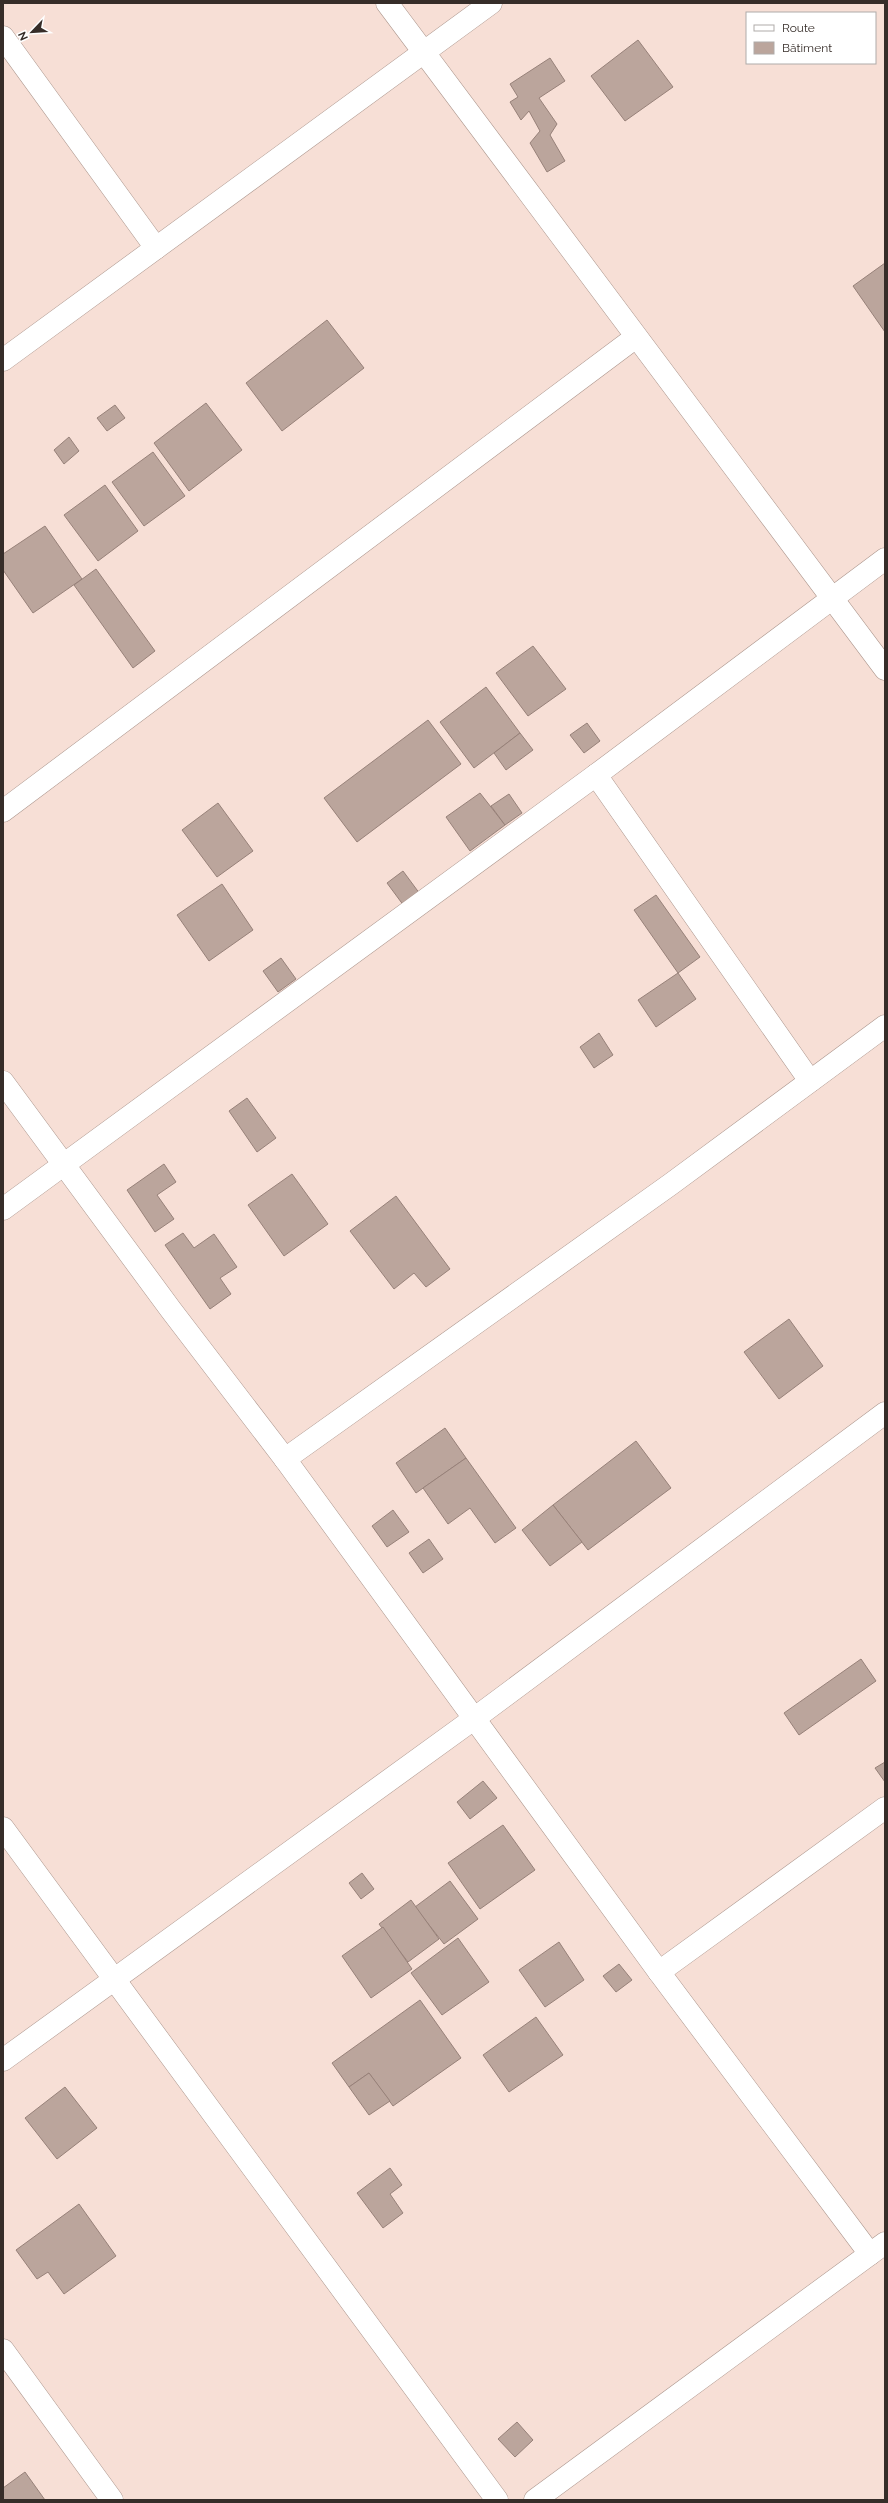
<svg xmlns="http://www.w3.org/2000/svg" width="888" height="2503" font-family="Raleway,sans-serif">
  <rect width="100%" height="100%" fill="#f7dfd6"/>
  <g fill="#bba59c" stroke="#978179">
    <path d="M638,40L673,87L625,121L591,76Z"/>
    <path d="M550,58L565,81L539,98L557,124L550,135L565,161L547,172L530,143L540,131L529,111L521,120L510,102L518,97L510,84Z"/>
    <path d="M885,263V332L853,286Z"/>
    <path d="M327,320L364,368L282,431L246,383Z"/>
    <path d="M206,403L242,450L189,491L154,443Z"/>
    <path d="M115,405L125,418L107,431L97,418Z"/>
    <path d="M69,437L79,451L64,464L54,450Z"/>
    <path d="M153,452L185,496L144,526L112,482Z"/>
    <path d="M105,485L138,531L98,561L64,515Z"/>
    <path d="M45,526L82,579L33,613L3,570V554Z"/>
    <path d="M96,569L155,651L133,668L74,585Z"/>
    <path d="M533,646L566,689L528,716L496,673Z"/>
    <path d="M486,687L520,733L474,768L440,722Z"/>
    <path d="M428,720L461,764L357,842L324,798Z"/>
    <path d="M587,723L600,741L584,753L570,735Z"/>
    <path d="M520,733L533,750L506,770L494,753Z"/>
    <path d="M480,793L505,825L470,851L446,817Z"/>
    <path d="M509,794L522,813L505,825L491,806Z"/>
    <path d="M218,803L253,851L217,877L182,830Z"/>
    <path d="M403,871L420,894L404,906L387,883Z"/>
    <path d="M222,884L253,930L209,961L177,915Z"/>
    <path d="M656,895L700,957L678,973L634,910Z"/>
    <path d="M281,958L296,979L278,992L263,971Z"/>
    <path d="M678,973L696,999L656,1027L638,1000Z"/>
    <path d="M599,1033L613,1055L594,1068L580,1047Z"/>
    <path d="M247,1098L276,1138L257,1152L229,1111Z"/>
    <path d="M164,1164L176,1182L157,1195L174,1219L155,1232L127,1190Z"/>
    <path d="M292,1174L328,1224L284,1256L248,1205Z"/>
    <path d="M396,1196L450,1269L426,1287L414,1273L394,1289L350,1231Z"/>
    <path d="M183,1233L194,1248L214,1234L237,1267L220,1278L231,1294L210,1309L165,1245Z"/>
    <path d="M789,1319L823,1366L779,1399L744,1352Z"/>
    <path d="M445,1428L466,1458L416,1493L396,1463Z"/>
    <path d="M636,1441L671,1488L588,1550L553,1505Z"/>
    <path d="M466,1458L516,1528L495,1543L470,1508L448,1524L423,1488Z"/>
    <path d="M553,1505L582,1542L550,1566L522,1530Z"/>
    <path d="M393,1510L409,1532L387,1547L372,1526Z"/>
    <path d="M429,1539L443,1559L423,1573L409,1553Z"/>
    <path d="M861,1659L876,1681L799,1735L784,1713Z"/>
    <path d="M885,1762V1782L875,1768Z"/>
    <path d="M483,1781L497,1798L470,1819L457,1802Z"/>
    <path d="M503,1825L535,1870L480,1909L448,1863Z"/>
    <path d="M362,1873L374,1889L361,1899L349,1883Z"/>
    <path d="M450,1881L478,1919L444,1944L415,1907Z"/>
    <path d="M411,1900L439,1939L408,1962L379,1924Z"/>
    <path d="M383,1927L412,1969L371,1998L342,1956Z"/>
    <path d="M458,1938L489,1982L442,2015L411,1973Z"/>
    <path d="M559,1942L584,1980L545,2007L519,1970Z"/>
    <path d="M619,1964L632,1980L616,1992L603,1976Z"/>
    <path d="M420,2000L461,2058L393,2106L369,2073L349,2087L332,2063Z"/>
    <path d="M536,2017L563,2055L509,2092L483,2055Z"/>
    <path d="M369,2073L390,2101L369,2115L349,2087Z"/>
    <path d="M65,2087L97,2128L57,2159L25,2118Z"/>
    <path d="M390,2168L402,2185L390,2194L403,2213L383,2228L357,2193Z"/>
    <path d="M79,2204L116,2256L64,2294L48,2272L37,2279L16,2250Z"/>
    <path d="M517,2422L533,2440L515,2457L498,2439Z"/>
    <path d="M25,2472L45,2500H3V2488Z"/>
  </g>
  <g fill="none" stroke-linecap="round" stroke-linejoin="round">
    <defs>
      <g id="street">
        <path d="M387,3L885,669"/>
        <path d="M3,37L156,248"/>
        <path d="M3,360L491,3"/>
        <path d="M596,775L810,1081"/>
        <path d="M3,811L636,337"/>
        <path d="M3,1082L171,1310L285,1459L659,1972L870,2254"/>
        <path d="M3,1209L596,775L885,559"/>
        <path d="M285,1459L671,1184L885,1026"/>
        <path d="M3,1828L497,2500"/>
        <path d="M659,1972L885,1808"/>
        <path d="M3,2060L475,1718L885,1413"/>
        <path d="M3,2350L112,2500"/>
        <path d="M535,2500L885,2243"/>
      </g>
    </defs>
    <use href="#street" stroke="#ad978e" stroke-width="23"/>
    <use href="#street" stroke="#fff" stroke-width="22"/>
  </g>
  <rect width="888" height="2503" fill="none" stroke="#362d29" stroke-width="8"/>
  <rect x="746" y="12" width="130" height="52" fill="#ffffff" stroke="#afaba9"/>
  <rect x="754" y="25" width="20" height="6" fill="#ffffff" stroke="#afaba9"/>
  <text x="782" y="32" font-size="12" fill="#362d29">Route</text>
  <rect x="754" y="42" width="20" height="12" fill="#bba59c" stroke="#afaba9"/>
  <text x="782" y="52" font-size="12" fill="#362d29">Bâtiment</text>
  <g transform="translate(32 32) rotate(245)" stroke="#ffffff" stroke-width="3" paint-order="stroke">
  <path d="M0-3L7 15L0 10L-7 15Z" fill="#362d29"/>
  <text y="-6" font-size="11" font-weight="bold" text-anchor="middle" fill="#362d29">N</text>
  </g>
</svg>
